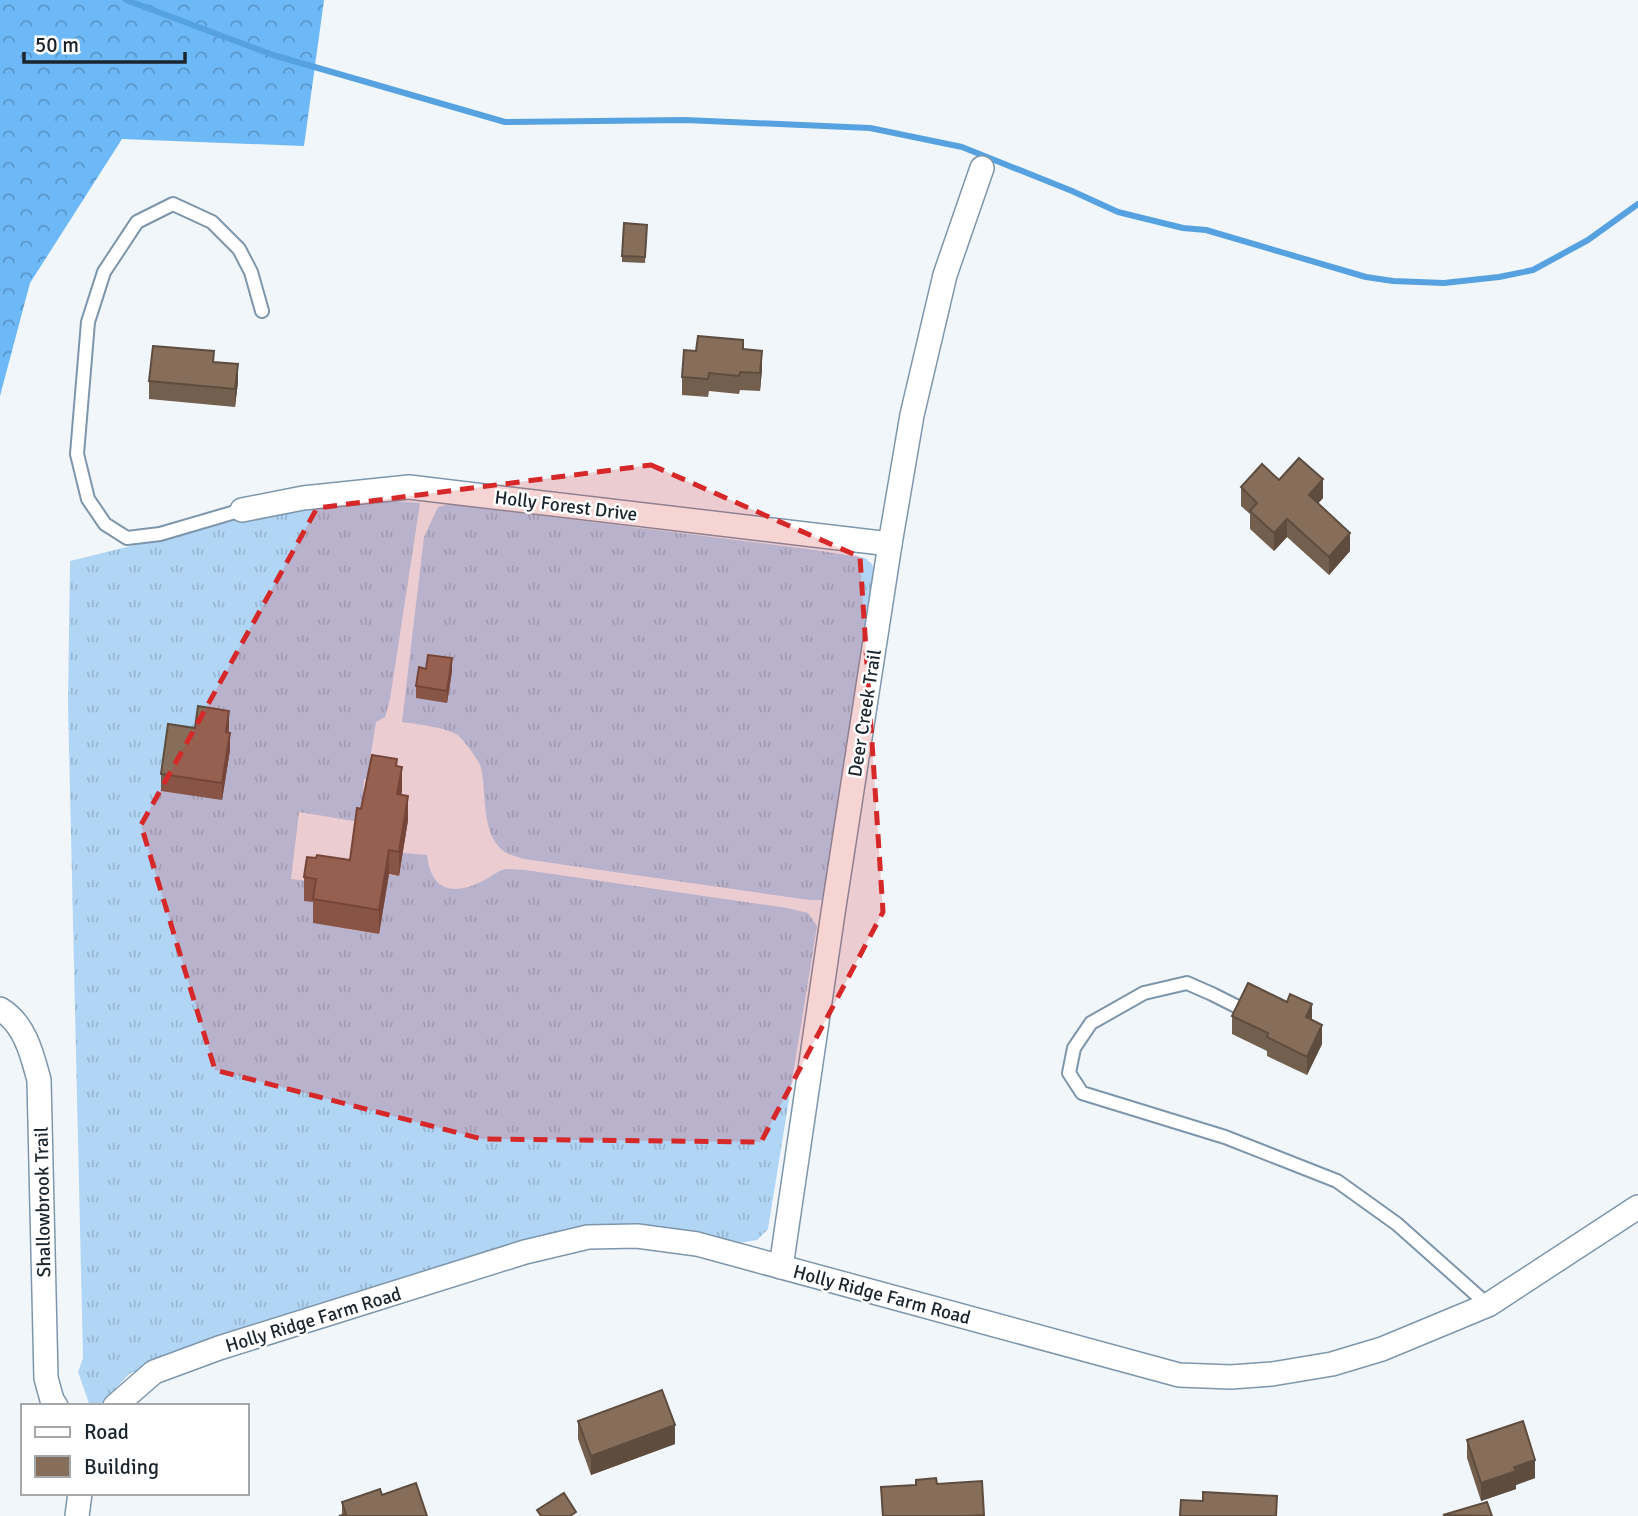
<svg xmlns="http://www.w3.org/2000/svg" width="1638" height="1516" font-family="Signika,sans-serif">
  <defs>
    <pattern id="grass-tufts" width="24" height="20" patternUnits="userSpaceOnUse" patternTransform="scale(1.75)"><rect width="24" height="20" fill="#b1d5f5"/><path d="M3 7l-1-3M5 7V3M7 7l1-3M15 17l-1-3M17 17v-4M19 17l1-3" fill="none" stroke="#98b7d2"/></pattern>
    <pattern id="forest-crowns" width="20" height="18" patternUnits="userSpaceOnUse" patternTransform="scale(1.75)"><rect width="20" height="18" fill="#6db9f8"/><path d="M2 6a3 3 0 1 1 6 0M12 15a3 3 0 1 1 6 0" fill="none" stroke="#5996c9"/></pattern>
  </defs>
  <rect width="100%" height="100%" fill="#f1f6fb"/>
  <g fill="url(#grass-tufts)">
    <path d="M353,498L420,503L390,699L385,717L376,722L370,759L377,764L375,780L364,779L363,792L372,793L354,821L299,812L291,879L307,881L316,903L347,924V929L379,934L386,892L383,874L399,876L403,853L427,855C431,891 453,896 483,881C489,878 496,872 502,870C509,868 518,870 525,870L787,908L808,913L817,926L768,1229L757,1240L738,1243L670,1228L609,1225L550,1234L344,1298L176,1354L129,1374L99,1406H90L78,1372L83,1358L68,704L70,561L249,517Z"/>
    <path d="M449,504L815,550L865,558L872,564L875,574L823,900H809L524,859C519,857 513,856 508,854C480,839 487,794 481,768C480,762 465,742 460,737C451,728 416,724 402,722L424,537L438,507Z"/>
  </g>
  <path fill="url(#forest-crowns)" d="M0,0H324L304,146L122,139L30,283L0,396Z"/>
  <g fill="none" stroke-linecap="round" stroke-linejoin="round">
    <path stroke="#56a2e0" stroke-width="6" d="M126,0L273,55L505,122L685,120L870,128L962,147L1072,191L1118,212L1183,228L1206,230L1366,277L1393,281L1444,283L1499,277L1533,270L1588,240L1638,204"/>
    <defs>
      <g id="lane">
        <path d="M242,510L160,534L127,538L105,524L88,499L77,454L88,322L104,272L137,222L173,204L212,222L239,249L251,272L262,311"/>
        <path d="M1236,1006L1212,994L1187,983L1144,993L1091,1023L1074,1048L1069,1073L1082,1093L1225,1137L1337,1181L1397,1224L1488,1305"/>
      </g>
      <g id="street">
        <path d="M242,510L303,498L409,487L890,544"/>
        <path d="M0,1009C25,1024 32,1054 39,1080L46,1378L52,1400L56,1406"/>
        <path d="M781,1267L833,913L890,544L912,415L945,275L982,168"/>
        <path d="M115,1406L154,1372L219,1348L525,1252L588,1237L637,1236L697,1244L1179,1375L1231,1377L1272,1374L1332,1364L1382,1349L1488,1305L1638,1207"/>
        <path d="M77,1516L80,1493"/>
      </g>
    </defs>
    <use href="#lane" stroke="#7e96ab" stroke-width="16"/>
    <use href="#street" stroke="#7e96ab" stroke-width="26"/>
    <use href="#lane" stroke="#fff" stroke-width="12"/>
    <use href="#street" stroke="#fff" stroke-width="23"/>
  </g>
  <g fill="#735f4d">
    <path d="M647,225L645,263L622,262V256Z"/>
    <path d="M743,349L762,369L760,391L740,390L739,394L709,391L708,397L682,395V377L696,351Z"/>
    <path d="M214,362L238,382L235,407L149,399V381Z"/>
    <path d="M1279,480L1323,498L1318,503L1350,551L1329,575L1287,537L1274,551L1250,529V514L1241,506V487Z"/>
    <path d="M426,669L452,671L447,703L416,698V686Z"/>
    <path d="M195,728H229L228,733L230,750L222,800L161,791V774Z"/>
    <path d="M397,766L402,791L401,795L408,820L399,876L389,874L379,934L313,923V902L304,901V877L316,858L350,860Z"/>
    <path d="M1232,1016L1312,1020L1322,1044L1307,1075L1267,1056V1051L1232,1034Z"/>
    <path d="M578,1421L675,1444L591,1475L578,1439Z"/>
    <path d="M1467,1440L1535,1478L1516,1485V1489L1481,1501L1467,1458Z"/>
    <path d="M982,1481L984,1516H882L881,1487Z"/>
    <path d="M416,1483L342,1515V1502L382,1495Z"/>
  </g>
  <g fill="#5e4d3f">
    <path d="M762,351V369L760,391V373Z"/>
    <path d="M238,364V382L235,407V389Z"/>
    <path d="M1323,479V498L1309,514V495Z"/>
    <path d="M1287,519V537L1274,551V533Z"/>
    <path d="M1350,533V551L1329,575V557Z"/>
    <path d="M452,658V671L447,703V691Z"/>
    <path d="M229,711V728L226,750V732Z"/>
    <path d="M230,733V750L222,800V783Z"/>
    <path d="M402,767V791L397,818V794Z"/>
    <path d="M408,796V820L399,876V852Z"/>
    <path d="M389,850V874L379,934V910Z"/>
    <path d="M1312,1004V1023L1306,1017Z"/>
    <path d="M1322,1025V1044L1307,1075V1057Z"/>
    <path d="M675,1425V1444L591,1475V1456Z"/>
    <path d="M1535,1460V1478L1516,1485V1489L1481,1501V1483L1514,1467Z"/>
  </g>
  <g fill="#866e5a" stroke="#5e4d3f" stroke-width="2">
    <path d="M624,223L647,225L645,257L622,256Z"/>
    <path d="M698,336L743,340V349L762,351L760,373L740,372L739,376L709,373L708,379L682,377L684,350L696,351Z"/>
    <path d="M153,346L214,351L213,362L238,364L235,389L149,381Z"/>
    <path d="M1299,458L1323,479L1309,495L1350,533L1329,557L1287,519L1274,533L1250,511L1257,503L1241,487L1262,464L1279,480Z"/>
    <path d="M428,655L452,658L447,691L416,686L419,667L426,669Z"/>
    <path d="M198,706L229,711L226,732L230,733L222,783L161,774L168,724L195,728Z"/>
    <path d="M372,755L397,759L396,766L402,767L397,794L408,796L399,852L389,850L379,910L313,899L316,879L304,877L307,857L316,858L317,855L350,860L357,808L361,809Z"/>
    <path d="M1248,983L1287,1002L1290,994L1312,1004L1306,1017L1322,1025L1307,1057L1267,1037L1268,1033L1232,1016Z"/>
    <path d="M662,1390L675,1425L591,1456L578,1421Z"/>
    <path d="M1523,1421L1535,1460L1514,1467L1516,1471L1481,1483L1467,1440Z"/>
    <path d="M936,1478L937,1484L982,1481L984,1515L964,1516H883L881,1487L916,1485V1480Z"/>
    <path d="M416,1483L427,1516H339L346,1514L342,1502L380,1489L382,1495Z"/>
    <path d="M1203,1492L1277,1496L1276,1516H1180L1181,1500L1203,1501Z"/>
    <path d="M564,1493L576,1512L570,1516H541L537,1510Z"/>
    <path d="M1487,1502L1492,1516L1443,1515Z"/>
  </g>
  <path fill="#d62828" fill-opacity="0.2" stroke="#d62828" stroke-width="5" stroke-dasharray="14 9" stroke-linejoin="round" d="M651,465L860,557L883,912L761,1142L482,1139L215,1070L141,825L317,508Z"/>
  <g text-anchor="middle" stroke-width="5" stroke-linejoin="round" paint-order="stroke">
    <g font-size="19" fill="#1b252d" stroke="#fff">
      <text transform="translate(566 505) rotate(7)" y="7">Holly Forest Drive</text>
      <text transform="translate(864 713) rotate(-81)" y="7">Deer Creek Trail</text>
      <text transform="translate(42 1202) rotate(-91)" y="7">Shallowbrook Trail</text>
      <text transform="translate(882 1294) rotate(15)" y="7">Holly Ridge Farm Road</text>
      <text transform="translate(313 1319) rotate(-17)" y="7">Holly Ridge Farm Road</text>
    </g>
  </g>
  <rect x="21" y="1404" width="228" height="91" fill="#ffffff" stroke="#a4a8ab" stroke-width="2"/>
  <rect x="35" y="1427" width="35" height="10" fill="#ffffff" stroke="#a4a8ab" stroke-width="2"/>
  <text x="84" y="1439" font-size="21" fill="#1b252d">Road</text>
  <rect x="35" y="1456" width="35" height="21" fill="#866e5a" stroke="#a4a8ab" stroke-width="2"/>
  <text x="84" y="1474" font-size="21" fill="#1b252d">Building</text>
  <path d="M24 52v10h161v-10" fill="none" stroke="#1b252d" stroke-width="3.5"/>
  <text x="35" y="52" font-size="21" fill="#1b252d" stroke="#ffffff" stroke-width="5" paint-order="stroke">50 m</text>
</svg>
